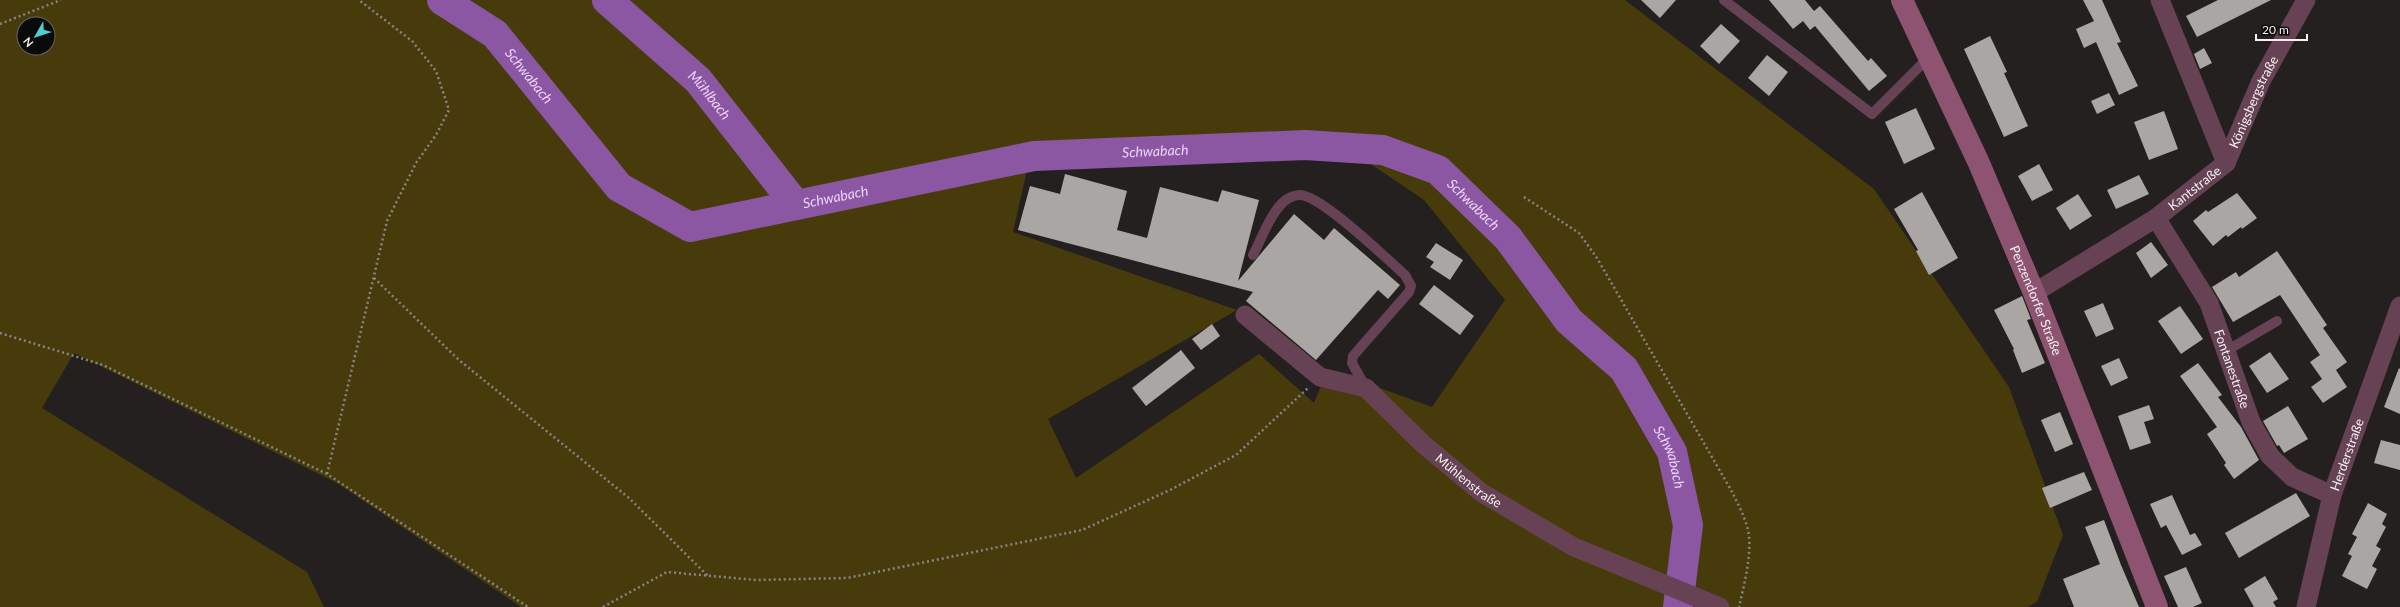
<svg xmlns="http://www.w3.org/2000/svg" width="2400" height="607" font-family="Lato,sans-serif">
  <rect width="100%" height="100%" fill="#23201f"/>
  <path fill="#473b0c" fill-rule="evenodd" d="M0,0H1625L1874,189L2009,387L2063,535L2037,602L2027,607H521L337,483L74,353L42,408L307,572L324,607H0ZM24,24H48V48H24ZM1356,154L1424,200L1505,300L1432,407L1328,369L1314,403L1259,354L1076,478L1048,419L1237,310L1013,232L1028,166Z"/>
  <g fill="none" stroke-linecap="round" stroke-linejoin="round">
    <g stroke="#8b56a2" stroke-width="30">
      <path id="s1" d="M442,0L495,34L619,187L690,227L1034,156L1305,145L1383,150L1438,170L1508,238L1569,321L1624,369L1672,452L1688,525L1678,607"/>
      <path id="s2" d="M607,0L698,80L796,205"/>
    </g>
  </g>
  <g fill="#a9a6a3">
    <path d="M1641,0H1676L1660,18Z"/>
    <path d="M1769,0H1805L1814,11L1820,6L1868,61L1871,58L1887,76L1869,91L1815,26L1810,30L1803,21L1793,29Z"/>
    <path d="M2083,0H2102L2121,42L2117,43L2138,86L2119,95L2096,42L2084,48L2076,29L2094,21Z"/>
    <path d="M2218,0H2271L2197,37L2186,16Z"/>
    <path d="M1721,24L1740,41L1719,64L1700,46Z"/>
    <path d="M1990,36L2007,72L2004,73L2028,126L2004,137L1964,49Z"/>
    <path d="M2204,48L2212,63L2200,69L2194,54Z"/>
    <path d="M1767,55L1788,72L1769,96L1748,78Z"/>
    <path d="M2109,93L2115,105L2097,114L2091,101Z"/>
    <path d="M1916,108L1935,149L1904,164L1885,122Z"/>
    <path d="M2164,111L2178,149L2149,160L2134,122Z"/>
    <path d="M2039,164L2053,190L2032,201L2018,176Z"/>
    <path d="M1065,174L1127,191L1117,230L1147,238L1160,187L1218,202L1222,190L1259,200L1238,281L1294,214L1324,240L1334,228L1400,285L1388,299L1378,290L1316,360L1246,301L1253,292L1018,230L1030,186L1060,194Z"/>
    <path d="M2139,175L2149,194L2116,209L2107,190Z"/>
    <path d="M1922,192L1958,258L1929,275L1916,251L1918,250L1894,209Z"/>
    <path d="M2237,193L2257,218L2242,229L2241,227L2228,237L2226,235L2213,246L2193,221L2206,210L2208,212Z"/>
    <path d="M2078,194L2092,216L2070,230L2056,208Z"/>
    <path d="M2151,242L2168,265L2151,278L2136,253Z"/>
    <path d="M1436,243L1463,260L1450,280L1430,267L1434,262L1426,257Z"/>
    <path d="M2277,251L2327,325L2323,328L2347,362L2336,370L2347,387L2323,403L2311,387L2322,379L2310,362L2320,355L2280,295L2233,322L2212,287L2236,272L2239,277Z"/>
    <path d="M1434,285L1474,316L1460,335L1419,304Z"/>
    <path d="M2022,296L2031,319L2027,320L2045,363L2022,373L2013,350L2014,349L1994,310Z"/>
    <path d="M2103,303L2114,329L2096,337L2084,311Z"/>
    <path d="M2180,306L2203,339L2181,354L2158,321Z"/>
    <path d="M1212,324L1220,336L1201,350L1192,339Z"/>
    <path d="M1181,350L1195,368L1146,406L1132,388Z"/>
    <path d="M2270,352L2289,379L2267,393L2249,366Z"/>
    <path d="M2119,358L2128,378L2111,386L2101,366Z"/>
    <path d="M2198,363L2222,395L2218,397L2241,427L2259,460L2234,479L2224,465L2226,463L2207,434L2217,427L2180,376Z"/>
    <path d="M2399,368L2400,369V414L2384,407Z"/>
    <path d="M2149,405L2154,419L2144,422L2151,443L2130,450L2118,416Z"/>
    <path d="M2288,406L2308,439L2284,453L2279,445L2277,446L2263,421Z"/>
    <path d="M2060,412L2073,444L2055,452L2041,420Z"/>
    <path d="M2381,440L2400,445V470L2374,463Z"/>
    <path d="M2084,472L2092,490L2050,508L2042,488Z"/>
    <path d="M2296,493L2310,516L2239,558L2225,533Z"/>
    <path d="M2172,495L2190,535L2195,533L2202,545L2182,555L2166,525L2161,528L2150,504Z"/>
    <path d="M2368,503L2387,514L2382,524L2386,527L2376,546L2381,549L2372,566L2377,569L2367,589L2342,576L2352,556L2348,554L2357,537L2352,534Z"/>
    <path d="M2104,520L2121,565L2139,607H2074L2063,579L2100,564L2085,527Z"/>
    <path d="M2186,567L2202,603L2193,607H2178L2164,576Z"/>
    <path d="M2265,576L2278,599L2273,602L2276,607H2254L2244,589Z"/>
  </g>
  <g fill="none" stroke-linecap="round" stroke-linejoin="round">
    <g stroke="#888585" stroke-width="2.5" stroke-dasharray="2 3" stroke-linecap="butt">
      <path d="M0,24L61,0"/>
      <path d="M1524,197L1579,233L1597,258L1731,490C1738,504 1747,520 1749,536C1751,559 1744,585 1739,607"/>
      <path d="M374,278L459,360L629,498L708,576"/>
      <path d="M0,333L103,365L327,474L528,607"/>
      <path d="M327,474L387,221L416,163L436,135L449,110L436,71L412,41L359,0"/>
      <path d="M603,607L667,572L756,580L847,578L1082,530L1170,490L1236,455L1308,388"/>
    </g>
    <g stroke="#674254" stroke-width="10">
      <path d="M1724,0L1872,114L1930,56"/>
      <path d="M1253,255C1261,240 1273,206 1289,198C1291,197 1297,195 1300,195C1321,195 1387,259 1405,275L1411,286L1409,292L1353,356L1352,363L1366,388"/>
      <path d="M2226,351L2277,321"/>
    </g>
    <g stroke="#674254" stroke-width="19">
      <path id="s3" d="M2226,163L2261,81L2306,0"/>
      <path id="s4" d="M2156,218L2209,303L2251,422L2270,456L2292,477L2332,495"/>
      <path id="s5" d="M2034,293L2156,218L2226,163L2160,0"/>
      <path id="s6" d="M1245,315L1320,377L1366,388L1423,444L1482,493L1574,547L1720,607"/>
      <path id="s7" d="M2306,607L2332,495L2400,306"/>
    </g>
    <path stroke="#8e5370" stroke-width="22" id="s8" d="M1902,0L1978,161L2034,293L2157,607"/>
  </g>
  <g text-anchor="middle" stroke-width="4" stroke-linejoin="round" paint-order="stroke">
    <g font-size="13" fill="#f5f2f2" stroke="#0b0a0a">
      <text dy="5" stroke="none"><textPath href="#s3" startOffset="67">Königsbergstraße</textPath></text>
      <text dy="5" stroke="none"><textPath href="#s5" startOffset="192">Kantstraße</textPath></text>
      <text dy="5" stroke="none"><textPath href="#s8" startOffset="329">Penzendorfer Straße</textPath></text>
      <text dy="5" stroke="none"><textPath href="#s4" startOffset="170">Fontanestraße</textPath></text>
      <text dy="5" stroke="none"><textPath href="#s7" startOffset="158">Herderstraße</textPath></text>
      <text dy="5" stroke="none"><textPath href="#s6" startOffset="283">Mühlenstraße</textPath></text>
    </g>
    <g font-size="14" font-style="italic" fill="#efd3fc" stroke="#0b0a0a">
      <text dy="5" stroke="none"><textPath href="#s1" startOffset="117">Schwabach</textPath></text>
      <text dy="5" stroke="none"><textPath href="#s2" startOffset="140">Mühlbach</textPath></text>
      <text dy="5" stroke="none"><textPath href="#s1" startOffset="814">Schwabach</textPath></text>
      <text dy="5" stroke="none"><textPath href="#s1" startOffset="490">Schwabach</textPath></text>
      <text dy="5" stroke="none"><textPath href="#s1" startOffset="1150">Schwabach</textPath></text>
      <text dy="5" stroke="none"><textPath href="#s1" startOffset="1474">Schwabach</textPath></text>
    </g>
  </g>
  <g transform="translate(36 36) rotate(231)"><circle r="19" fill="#0b0a0a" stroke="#696767"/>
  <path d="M0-3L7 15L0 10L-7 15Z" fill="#51ccd1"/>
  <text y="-6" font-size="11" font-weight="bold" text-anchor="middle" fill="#f5f2f2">N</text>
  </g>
  <path d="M2256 34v6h51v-6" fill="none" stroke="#f5f2f2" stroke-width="2"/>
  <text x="2262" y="34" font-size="12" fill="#f5f2f2" stroke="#0b0a0a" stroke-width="3" paint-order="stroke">20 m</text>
</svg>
